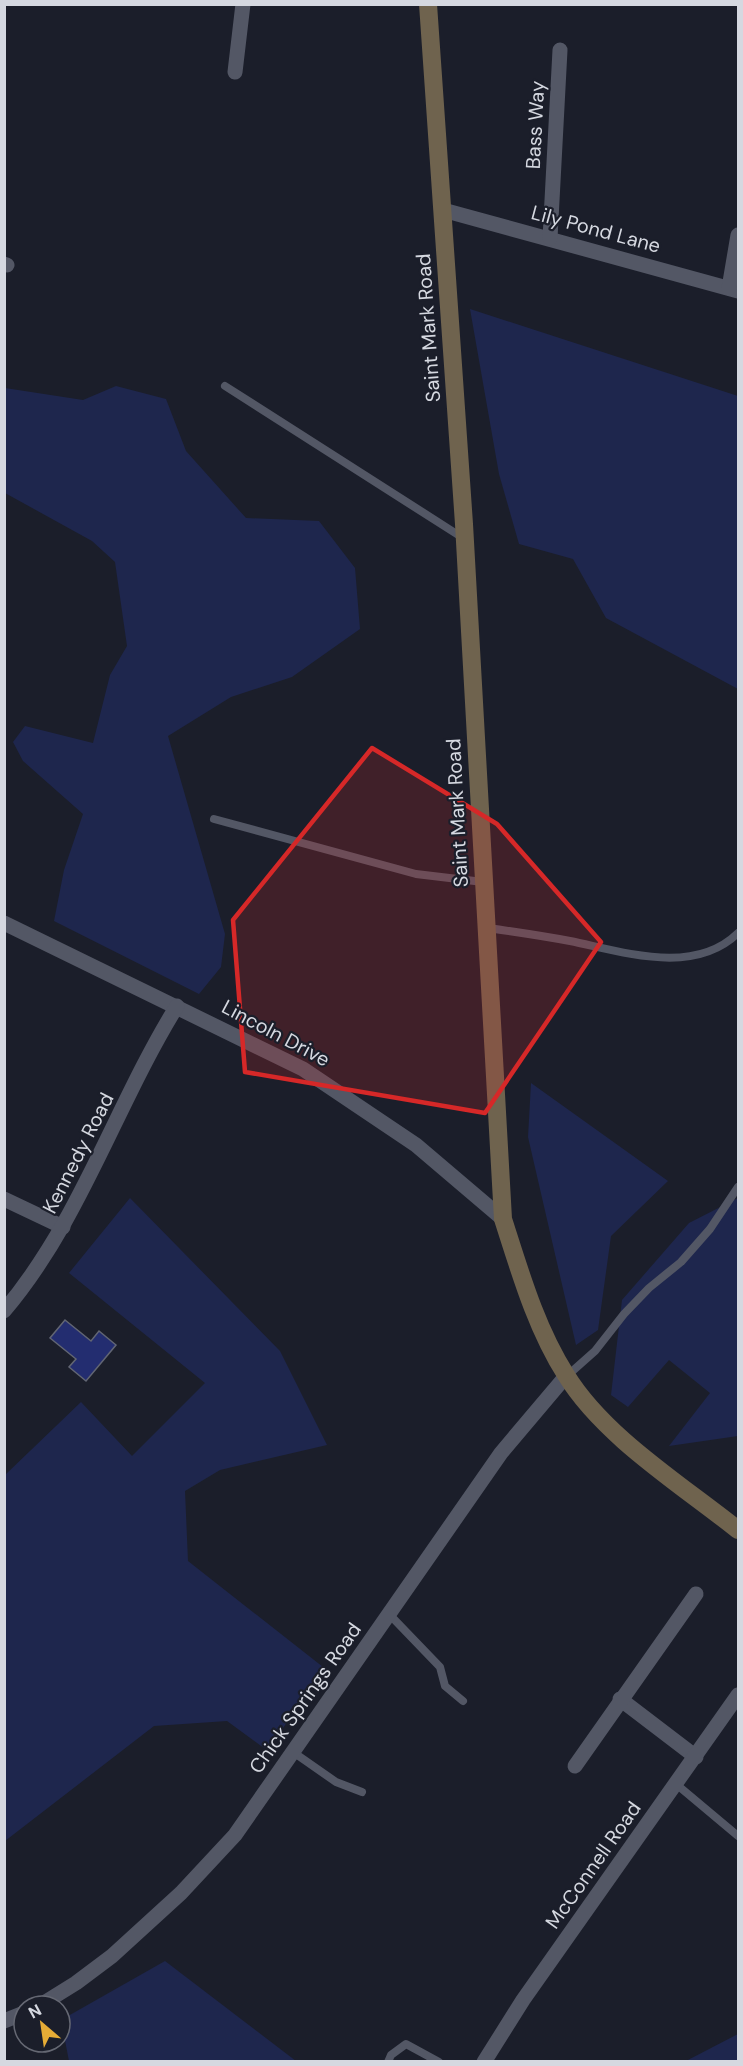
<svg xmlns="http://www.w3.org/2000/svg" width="743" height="2066" font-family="'DM Sans',sans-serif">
  <rect width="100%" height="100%" fill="#1b1e2a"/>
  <g fill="#1e264d">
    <path d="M470,309L738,396V689L606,618L573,559L519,544L499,474Z"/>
    <path d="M116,386L166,399L186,451L246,518L319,521L355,568L360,629L292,677L231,697L168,736L225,934L221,967L199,994L54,921L64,870L83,814L23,761L13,742L25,726L93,743L110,675L127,646L115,562L92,541L5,493V388L83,400Z"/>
    <path d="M531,1083L668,1181L611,1236L598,1330L576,1345L528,1137Z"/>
    <path d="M130,1198L280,1351L327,1445L220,1470L185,1491L188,1561L323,1667L268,1751L227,1721L154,1726L5,1841V1475L81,1402L132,1456L205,1383L69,1273Z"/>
    <path d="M738,1198V1436L669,1446L710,1393L669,1360L628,1407L611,1395L622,1300L689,1223Z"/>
    <path d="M165,1961L296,2061H69L61,2020Z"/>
    <path d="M738,2034V2061H686Z"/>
  </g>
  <path fill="#232d70" stroke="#616573" stroke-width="1.5" d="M65,1320L91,1341L99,1331L116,1345L86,1381L69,1367L76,1359L50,1338Z"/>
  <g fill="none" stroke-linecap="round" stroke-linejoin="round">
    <g stroke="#535765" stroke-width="8">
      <path d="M225,386L463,538"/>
      <path d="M214,819L416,874L483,882"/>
      <path d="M488,928C516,932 543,936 570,941C624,952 694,976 738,933"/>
      <path d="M568,1375L595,1351L624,1314L649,1288L681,1262L710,1229L738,1187"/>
      <path d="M389,1614L440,1667L445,1686L463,1701"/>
      <path d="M293,1752L336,1782L362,1792"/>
      <path d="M676,1784L738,1836"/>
      <path d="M388,2062L391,2055L406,2044L439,2062"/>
    </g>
    <g stroke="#535765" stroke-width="15">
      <path d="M235,72L243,4"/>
      <path d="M443,210L738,291"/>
      <path d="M550,238L560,50"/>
      <path d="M4,264L7,265"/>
      <path d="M729,288L738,235"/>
      <path d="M4,923L303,1069L416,1145L503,1219"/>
      <path d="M4,1199L63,1227"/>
      <path d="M4,1311C81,1220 115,1106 177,1006"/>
      <path d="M620,1699L696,1757"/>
      <path d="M575,1766L696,1594"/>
      <path d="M39,2006L76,1983L112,1956L181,1893L235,1835L501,1453L566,1376"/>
      <path d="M4,2021L24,2013"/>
      <path d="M484,2062L523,2000L738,1695"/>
    </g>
    <path stroke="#6f634e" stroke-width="18" d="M428,4L464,524L503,1219C520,1272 536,1328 566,1375C604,1437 682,1485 738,1530"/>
  </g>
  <path fill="#d62828" fill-opacity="0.2" stroke="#d62828" stroke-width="4.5" stroke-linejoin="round" d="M372,748L497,824L601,942L485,1113L245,1072L233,920Z"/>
  <g text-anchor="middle" stroke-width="4.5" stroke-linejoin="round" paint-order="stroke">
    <g font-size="20" fill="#d5d8e0" stroke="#1b1e2a">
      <text transform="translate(535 125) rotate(-87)" y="7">Bass Way</text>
      <text transform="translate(596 229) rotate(15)" y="7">Lily Pond Lane</text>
      <text transform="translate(428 328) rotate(-94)" y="7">Saint Mark Road</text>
      <text transform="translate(457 813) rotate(-93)" y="7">Saint Mark Road</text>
      <text transform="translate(276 1033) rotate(28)" y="7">Lincoln Drive</text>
      <text transform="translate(78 1153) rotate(-63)" y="7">Kennedy Road</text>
      <text transform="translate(305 1698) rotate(-55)" y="7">Chick Springs Road</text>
      <text transform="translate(593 1865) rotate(-55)" y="7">McConnell Road</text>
    </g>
  </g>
  <rect width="743" height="2066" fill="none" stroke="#d5d8e0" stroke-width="12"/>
  <g transform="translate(42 2024) rotate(331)"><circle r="28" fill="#1b1e2a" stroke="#656873" stroke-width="1.5"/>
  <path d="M0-4.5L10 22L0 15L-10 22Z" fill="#e6ac36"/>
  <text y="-9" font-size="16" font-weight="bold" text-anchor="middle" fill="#d5d8e0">N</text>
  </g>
</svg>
